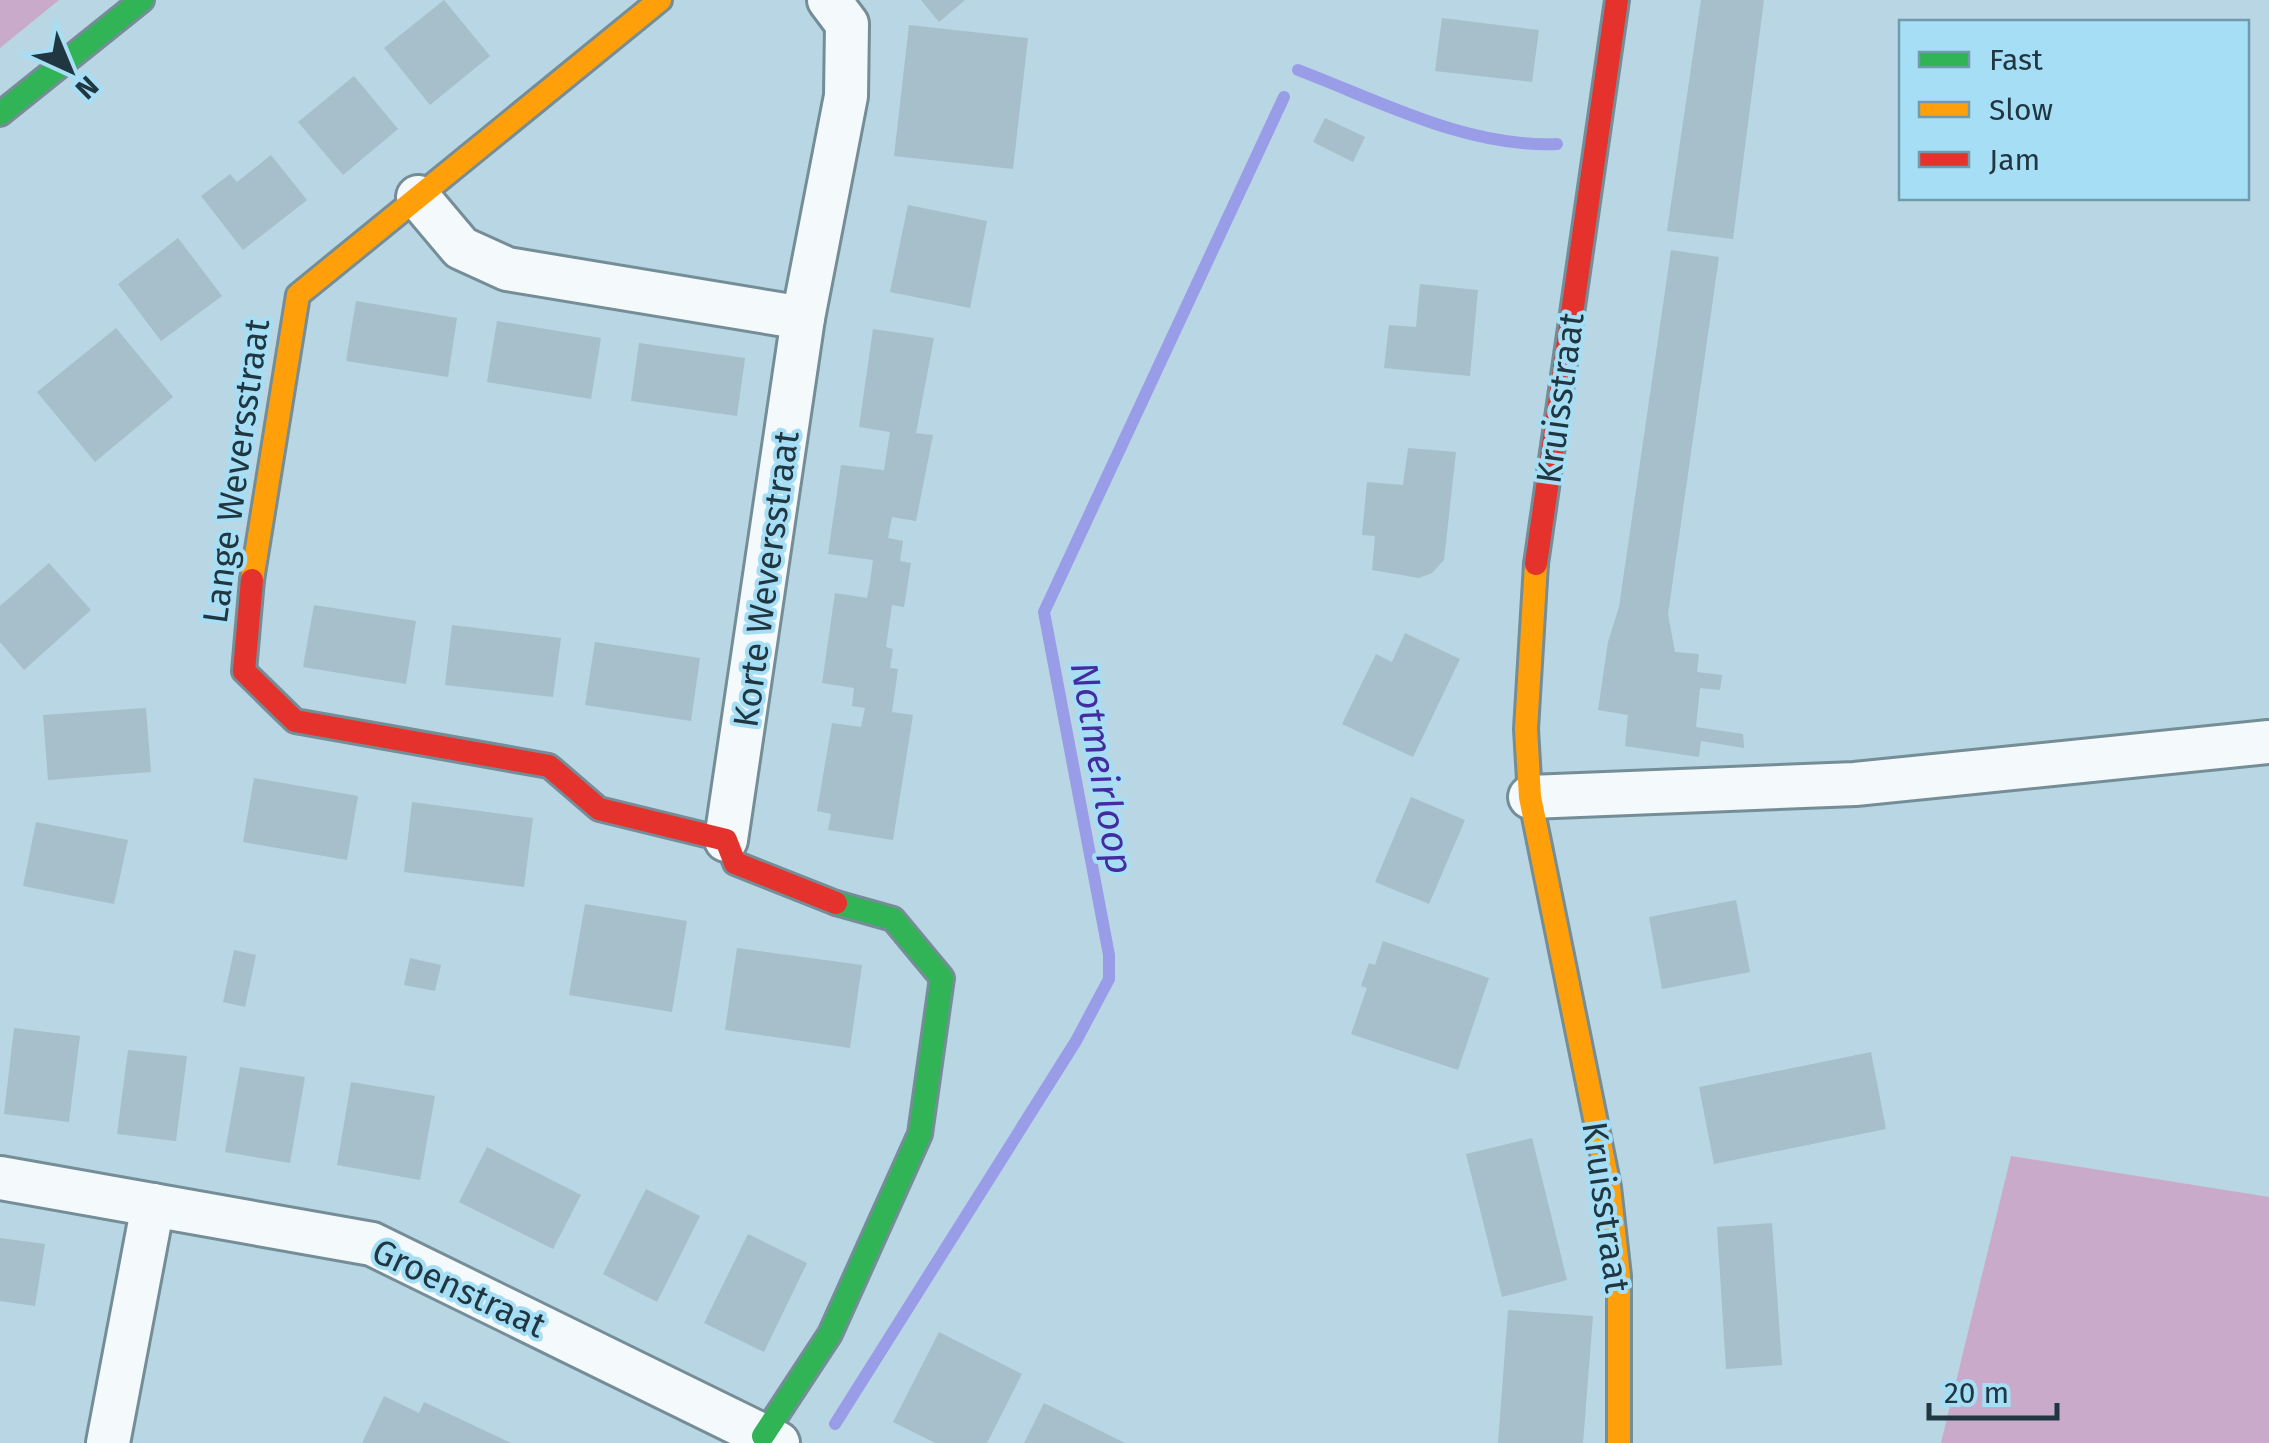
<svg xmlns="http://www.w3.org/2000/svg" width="2269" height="1443" font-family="'Fira Sans',sans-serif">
  <rect width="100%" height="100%" fill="#b8d6e3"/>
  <g fill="#c9aaca">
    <path d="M0,0H59L0,48Z"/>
    <path d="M2011,1156L2269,1197V1443H1941Z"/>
  </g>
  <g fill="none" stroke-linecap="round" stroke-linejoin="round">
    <g stroke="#999de7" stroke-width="12">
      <path d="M1298,70C1380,101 1467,148 1557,144"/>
      <path d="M835,1424L1076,1041L1109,979V955L1044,612L1284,97"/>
    </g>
  </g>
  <g fill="#a7bfca">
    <path d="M444,0L490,56L430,105L384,48Z"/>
    <path d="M921,0H965L939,22Z"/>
    <path d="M1701,0H1764L1733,239L1667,231Z"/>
    <path d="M1442,18L1539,30L1532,82L1435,71Z"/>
    <path d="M909,25L1028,38L1013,169L894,156Z"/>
    <path d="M354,76L398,129L343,175L298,122Z"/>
    <path d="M1325,118L1365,137L1353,162L1313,142Z"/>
    <path d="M271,155L307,200L243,250L201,196L230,174L237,182Z"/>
    <path d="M908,205L987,221L970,308L890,292Z"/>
    <path d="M178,238L222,296L161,341L118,284Z"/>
    <path d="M1671,250L1719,257L1668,614L1675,652L1699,654L1697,672L1722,675L1720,690L1700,688L1696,727L1743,734L1744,748L1701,741L1699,757L1625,746L1628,715L1598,710L1608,642L1619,607Z"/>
    <path d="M1420,284L1478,290L1470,376L1384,368L1389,325L1416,327Z"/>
    <path d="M356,301L457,318L448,377L346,361Z"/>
    <path d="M497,321L601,338L591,399L487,382Z"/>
    <path d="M116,328L173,397L95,462L37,392Z"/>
    <path d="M873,329L934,338L916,433L933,435L916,521L892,517L888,538L903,541L900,561L911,563L904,607L892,605L886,647L893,649L890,668L898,669L892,712L913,715L893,840L828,830L831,814L817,811L832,723L861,727L865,708L852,706L854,688L822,683L835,593L867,598L870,582L873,560L828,554L841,465L884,470L890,432L859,427Z"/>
    <path d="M639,343L745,358L737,416L631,401Z"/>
    <path d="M1408,448L1456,452L1444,560L1432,573L1419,578L1372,570L1375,536L1362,535L1367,482L1403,485Z"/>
    <path d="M49,563L91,610L24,670L0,642V606Z"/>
    <path d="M314,605L416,621L406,684L303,667Z"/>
    <path d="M452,625L561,638L553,697L445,685Z"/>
    <path d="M1405,633L1460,659L1413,757L1342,724L1376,654L1392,662Z"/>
    <path d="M595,642L700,658L691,721L585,705Z"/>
    <path d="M146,708L151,772L48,780L43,715Z"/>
    <path d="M254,778L358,796L347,860L243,842Z"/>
    <path d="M1411,797L1465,820L1429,904L1375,882Z"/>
    <path d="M412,802L533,818L524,887L404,872Z"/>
    <path d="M36,822L128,840L114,904L23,886Z"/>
    <path d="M1736,900L1750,972L1662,989L1649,917Z"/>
    <path d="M585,904L687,921L672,1012L569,995Z"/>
    <path d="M1383,941L1489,978L1458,1070L1351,1034L1367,988L1361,986L1369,963L1375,965Z"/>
    <path d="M737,948L862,965L850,1048L725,1030Z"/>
    <path d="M234,950L256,955L245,1007L223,1002Z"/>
    <path d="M410,958L441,965L435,991L404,985Z"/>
    <path d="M14,1028L80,1036L69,1122L4,1114Z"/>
    <path d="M128,1050L187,1056L176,1141L117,1134Z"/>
    <path d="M1871,1052L1886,1129L1714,1164L1699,1087Z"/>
    <path d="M240,1067L305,1077L290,1163L225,1152Z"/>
    <path d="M351,1082L435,1096L420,1180L337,1165Z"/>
    <path d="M1532,1138L1567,1280L1502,1297L1466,1154Z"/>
    <path d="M487,1147L581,1195L553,1249L459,1202Z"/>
    <path d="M646,1189L700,1216L657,1302L603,1274Z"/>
    <path d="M1772,1223L1782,1365L1726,1369L1717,1227Z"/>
    <path d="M748,1234L807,1263L764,1352L704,1323Z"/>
    <path d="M0,1238L45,1244L35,1306L0,1301Z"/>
    <path d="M1508,1310L1593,1316L1583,1443H1498Z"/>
    <path d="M939,1332L1022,1374L987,1443H935L893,1422Z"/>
    <path d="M384,1396L419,1413L424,1402L511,1443H362Z"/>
    <path d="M1044,1403L1125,1443H1024Z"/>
  </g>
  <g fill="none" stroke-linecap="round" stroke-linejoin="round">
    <defs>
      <g id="street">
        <path d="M418,197L461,248L507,269L803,318L846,96L847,24L829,0"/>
        <path d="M1530,797L1855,784L2269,742"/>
        <path d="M726,840L803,318"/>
        <path d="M0,1178L372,1244L778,1443"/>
        <path d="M108,1443L153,1205"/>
      </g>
      <g id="fast">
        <path d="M0,114L142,0"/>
        <path d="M763,1436L830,1334L920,1134L942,978L893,919L836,903"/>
      </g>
      <g id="slow">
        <path d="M1536,564L1526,729L1530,797L1609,1187L1619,1276V1443"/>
        <path d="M252,580L298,295L660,0"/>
      </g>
      <g id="jam">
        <path d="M1536,564L1617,0"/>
        <path d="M252,580L244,671L295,721L549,766L599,809L726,840L735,863L836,903"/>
      </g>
    </defs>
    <use href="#street" stroke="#758d97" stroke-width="48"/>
    <use href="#fast" stroke="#758d97" stroke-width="28"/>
    <use href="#slow" stroke="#758d97" stroke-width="28"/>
    <use href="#jam" stroke="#758d97" stroke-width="28"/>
    <use href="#street" stroke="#f4f9fb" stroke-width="42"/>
    <use href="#fast" stroke="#30b455" stroke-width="22"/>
    <use href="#slow" stroke="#ff9f0a" stroke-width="22"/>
    <use href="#jam" stroke="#e5322d" stroke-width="22"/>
  </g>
  <g text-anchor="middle" stroke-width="8" stroke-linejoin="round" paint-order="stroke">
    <g font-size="35" fill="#203741" stroke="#a6def5">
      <text transform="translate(1560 398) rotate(-82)" y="12">Kruisstraat</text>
      <text transform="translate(236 471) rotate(-82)" y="12">Lange Weversstraat</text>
      <text transform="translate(766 579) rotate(-82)" y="12">Korte Weversstraat</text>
      <text transform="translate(1606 1207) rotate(82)" y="12">Kruisstraat</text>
      <text transform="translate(459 1288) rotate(25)" y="12">Groenstraat</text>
    </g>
    <g font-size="38" font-style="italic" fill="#452ba0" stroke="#a6def5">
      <text transform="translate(1102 768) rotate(80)" y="13">Notmeirloop</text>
    </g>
  </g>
  <rect x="1899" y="20" width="350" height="180" fill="#a6def5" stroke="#709bad" stroke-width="2.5"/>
  <rect x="1919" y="52" width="50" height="15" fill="#30b455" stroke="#709bad" stroke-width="2.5"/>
  <text x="1989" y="70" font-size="30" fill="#203741">Fast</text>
  <rect x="1919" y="102" width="50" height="15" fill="#ff9f0a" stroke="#709bad" stroke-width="2.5"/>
  <text x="1989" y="120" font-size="30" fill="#203741">Slow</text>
  <rect x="1919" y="152" width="50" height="15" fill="#e5322d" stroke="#709bad" stroke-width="2.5"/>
  <text x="1989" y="170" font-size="30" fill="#203741">Jam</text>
  <g transform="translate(70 70) rotate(136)" stroke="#a6def5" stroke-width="8" paint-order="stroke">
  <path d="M0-8L18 38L0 25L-18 38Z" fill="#203741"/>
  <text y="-15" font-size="28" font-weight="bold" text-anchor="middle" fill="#203741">N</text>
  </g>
  <path d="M1929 1403v15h128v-15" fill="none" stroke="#203741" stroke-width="5"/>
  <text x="1944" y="1403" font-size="30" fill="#203741" stroke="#a6def5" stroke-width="8" paint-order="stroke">20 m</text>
</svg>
